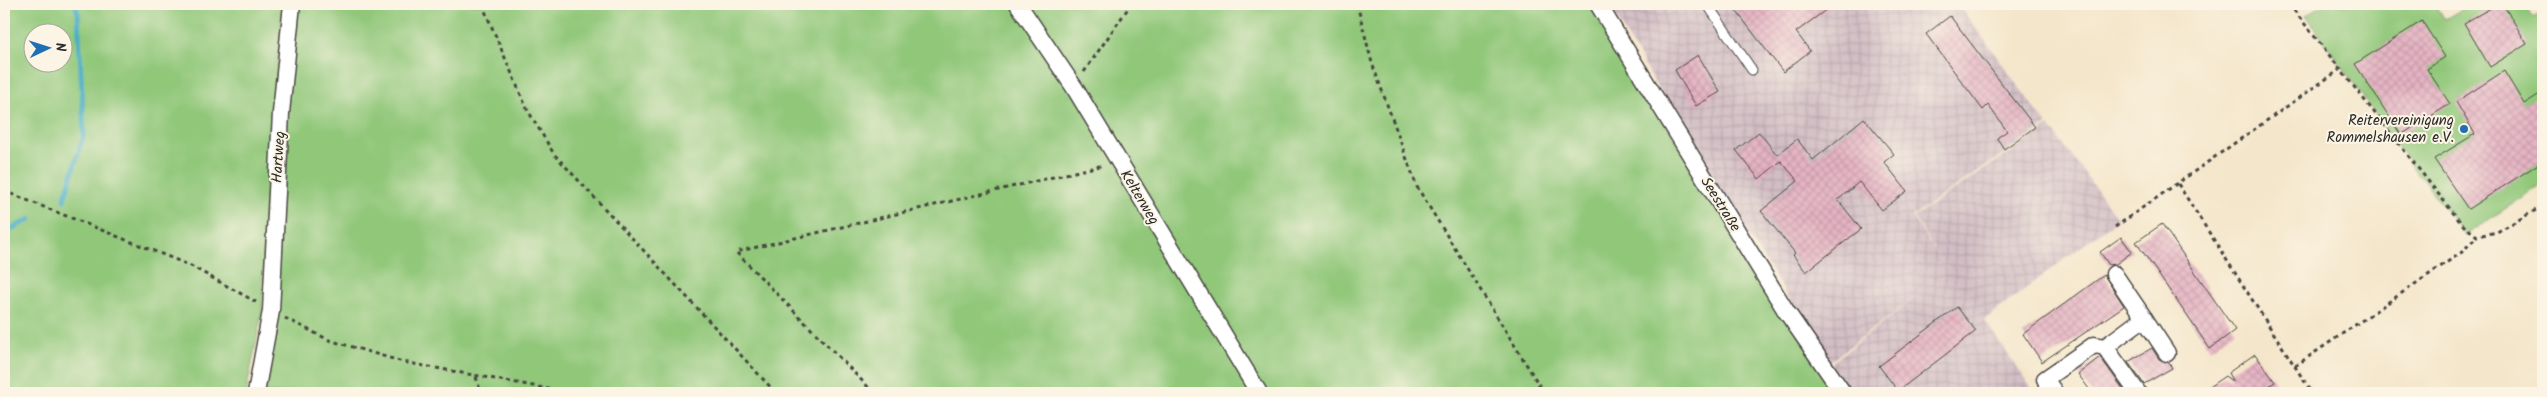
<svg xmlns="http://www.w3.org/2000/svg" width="2547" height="397" font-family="Kalam,sans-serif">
  <defs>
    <pattern id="industrial-grid" width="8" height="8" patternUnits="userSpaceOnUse" patternTransform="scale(1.25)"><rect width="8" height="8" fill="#d2bdc5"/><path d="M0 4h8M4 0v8" fill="none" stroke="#b4a3a9"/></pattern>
    <pattern id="building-cross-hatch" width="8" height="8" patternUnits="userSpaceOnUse" patternTransform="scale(1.25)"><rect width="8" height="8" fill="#e5b3c3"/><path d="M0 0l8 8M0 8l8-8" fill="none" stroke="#c59aa8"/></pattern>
  </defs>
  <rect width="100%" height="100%" fill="#fcf5e5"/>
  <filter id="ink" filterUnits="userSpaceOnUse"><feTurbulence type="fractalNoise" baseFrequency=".02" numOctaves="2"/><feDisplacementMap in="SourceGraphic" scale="10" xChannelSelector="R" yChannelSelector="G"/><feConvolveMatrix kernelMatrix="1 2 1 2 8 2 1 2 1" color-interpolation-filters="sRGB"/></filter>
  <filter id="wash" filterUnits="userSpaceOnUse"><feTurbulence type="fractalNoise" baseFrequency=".0096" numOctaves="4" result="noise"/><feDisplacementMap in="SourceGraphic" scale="20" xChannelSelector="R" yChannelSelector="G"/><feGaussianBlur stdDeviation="1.12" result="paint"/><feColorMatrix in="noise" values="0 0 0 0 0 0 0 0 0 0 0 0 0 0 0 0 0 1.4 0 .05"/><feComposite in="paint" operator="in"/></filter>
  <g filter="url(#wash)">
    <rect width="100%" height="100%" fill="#f4e6cb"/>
    <path fill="url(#industrial-grid)" d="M1635,4H1958L2047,125L1912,216L1949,272L1914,217L2049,126L2118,219L1984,320L2035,393H1850L1830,364L1930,286L1829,362L1695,151L1614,14Z"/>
    <g fill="#90c779" stroke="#5e7952" fill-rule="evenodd">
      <path d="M4,4H283L265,210L262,313L246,393H4ZM32,32H62V62H32Z"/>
      <path d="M296,4H1587L1600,19L1836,393H260Z"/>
      <path d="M2325,4H2434L2445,19L2471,4H2522L2533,18L2543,12V184L2465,235L2397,146L2306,15Z"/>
    </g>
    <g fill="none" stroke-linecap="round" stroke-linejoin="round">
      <g stroke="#45adc4" stroke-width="5">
        <path d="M64,200L84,134L78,13L75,4"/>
        <path d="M4,233L30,219"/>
      </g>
    </g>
    <g id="blocks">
      <g fill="url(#building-cross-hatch)">
        <path d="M1731,4H1834L1796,32L1810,51L1783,72Z"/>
        <path d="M2498,4H2503L2527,44L2490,67L2464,23Z"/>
        <path d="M1950,16L2035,127L2004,149L1997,138L2007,131L1988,105L1983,110L1926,34Z"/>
        <path d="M2422,21L2445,57L2427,69L2450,104L2401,135L2355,64Z"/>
        <path d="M1698,55L1720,92L1696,106L1675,70Z"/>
        <path d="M2504,71L2524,104L2543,92V161L2468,209L2434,159L2475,134L2456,102Z"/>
        <path d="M1864,118L1894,154L1884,162L1907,191L1882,210L1859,182L1838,200L1861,229L1806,272L1793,255L1795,253L1761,211L1798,181L1781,161L1759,179L1736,150L1759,132L1777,155L1797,139L1813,160Z"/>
        <path d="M2162,224L2235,330L2210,349L2136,242Z"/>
        <path d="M2121,237L2132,252L2116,264L2109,265L2100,252Z"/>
        <path d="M2104,275L2124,306L2042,362L2023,334Z"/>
        <path d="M1957,307L1976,331L1898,391L1879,366Z"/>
        <path d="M2152,348L2159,359L2169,363L2172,368L2144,384L2128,362Z"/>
        <path d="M2255,354L2275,382L2258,393H2200L2225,376L2233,382L2228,373Z"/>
        <path d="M2100,357L2126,393H2092L2078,374Z"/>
      </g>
    </g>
  </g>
  <g filter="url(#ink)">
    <use href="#blocks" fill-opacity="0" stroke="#494743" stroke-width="1"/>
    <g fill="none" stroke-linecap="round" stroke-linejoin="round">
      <defs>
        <g id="lane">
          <path d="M1707,4L1752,70"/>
          <path d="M1604,11L1617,4"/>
        </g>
        <g id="street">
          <path d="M1018,4L1074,87L1259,393"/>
          <path d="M1598,4L1786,311L1843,393"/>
          <path d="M2144,318L2167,353"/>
          <path d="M2105,347L2138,393"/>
          <path d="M256,393L271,311L281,113L292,4"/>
          <path d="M2055,393L2045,379L2094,345L2105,347L2144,318L2114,274"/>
        </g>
      </defs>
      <use href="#lane" stroke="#494743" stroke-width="11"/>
      <use href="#street" stroke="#494743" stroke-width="19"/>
      <g stroke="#494743" stroke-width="3" stroke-dasharray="4 4" stroke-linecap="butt">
        <path d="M482,4L527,109L554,154L776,393"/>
        <path d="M1357,4L1372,63L1417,187L1544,393"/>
        <path d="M2289,4L2462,224L2477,236L2497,232L2543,206"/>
        <path d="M1084,72L1131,4"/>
        <path d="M2178,184L2312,393"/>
        <path d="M4,191L189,265L256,302"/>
        <path d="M2115,227L2339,70"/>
        <path d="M285,318L329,340L403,362L571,393"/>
        <path d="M2295,366L2462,252L2477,236"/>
        <path d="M476,377L481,393"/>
        <path d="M874,393L736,252L1104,165"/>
      </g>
      <use href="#lane" stroke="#fff" stroke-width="9"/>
      <use href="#street" stroke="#fff" stroke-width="16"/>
    </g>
  </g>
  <circle fill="#1f6fb2" stroke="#fcf5e5" stroke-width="2" cx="2464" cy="129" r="5"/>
  <g text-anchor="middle" stroke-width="4" stroke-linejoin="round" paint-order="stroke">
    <g font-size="15" fill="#2b2b2b" stroke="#fcf5e5" text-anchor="end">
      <text x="2454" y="125">Reitervereinigung<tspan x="2454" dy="17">Rommelshausen e.V.</tspan></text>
    </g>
    <g font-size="15" fill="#2b2b2b" stroke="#fcf5e5">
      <text transform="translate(278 157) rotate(-86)" y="5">Hartweg</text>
      <text transform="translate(1140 197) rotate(59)" y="5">Kelterweg</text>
      <text transform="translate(1721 204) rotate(58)" y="5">Seestraße</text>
    </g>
  </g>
  <rect width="2547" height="397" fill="none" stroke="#fcf5e5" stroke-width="20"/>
  <g transform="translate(48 48) rotate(86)"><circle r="24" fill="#fcf5e5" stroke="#a8a49b"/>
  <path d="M0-4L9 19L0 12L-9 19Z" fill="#1f6fb2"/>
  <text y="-8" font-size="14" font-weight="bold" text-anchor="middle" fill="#2b2b2b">N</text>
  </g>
</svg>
